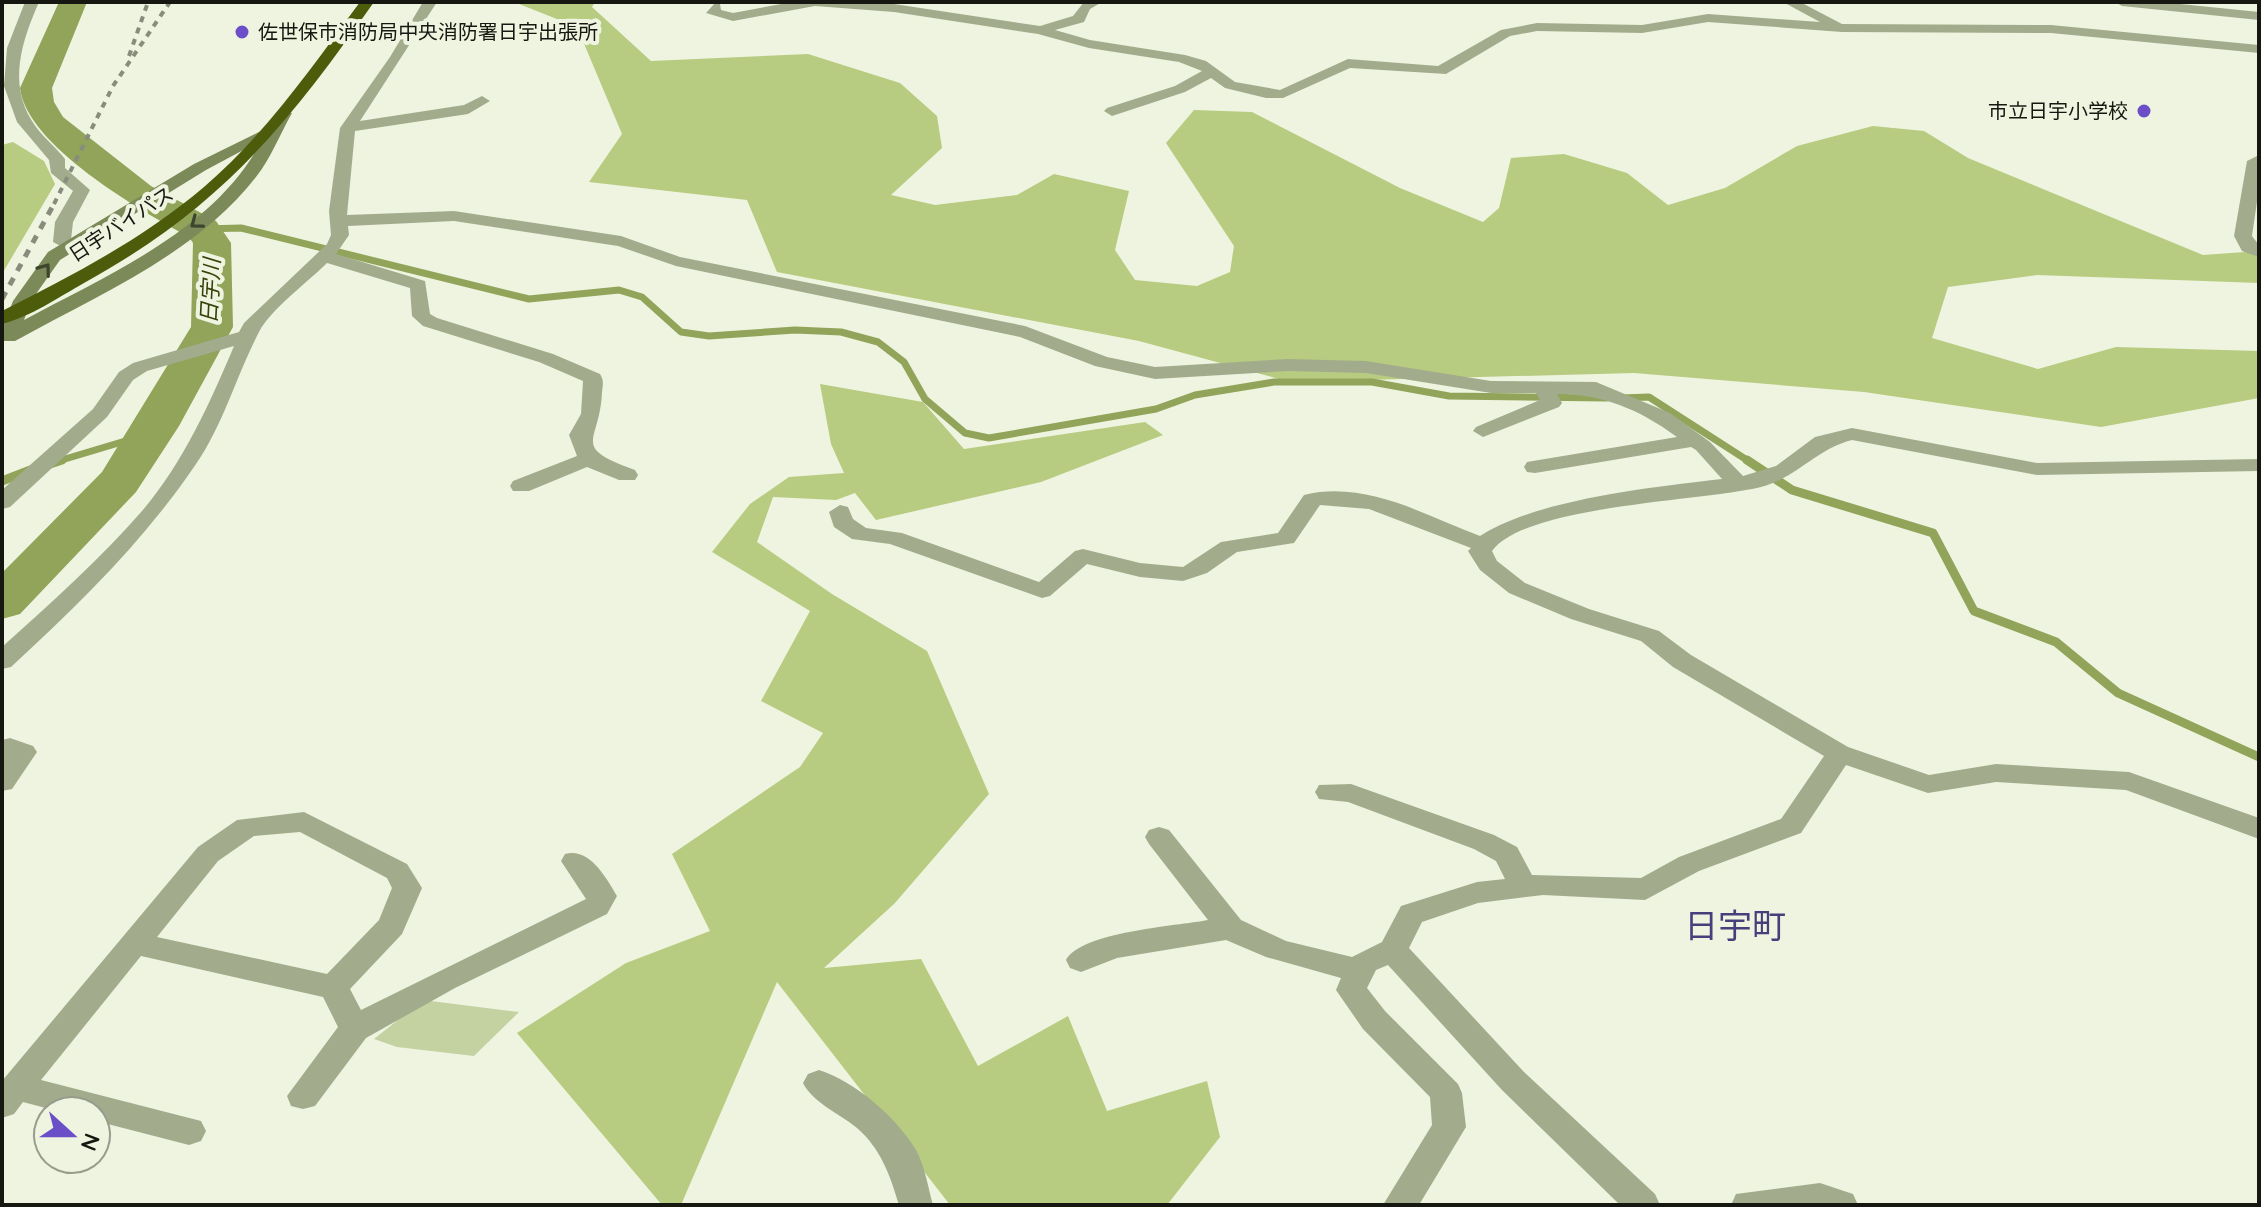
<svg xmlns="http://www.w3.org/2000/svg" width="2261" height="1207" font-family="Quicksand,'Noto Sans JP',sans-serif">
  <rect width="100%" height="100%" fill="#eef4df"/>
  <path fill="#c4d2a1" d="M423,1000L519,1012L474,1056L397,1047L374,1039Z"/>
  <g fill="#b7cc80">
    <path d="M514,2H595L592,7L651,61L808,54L900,83L937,116L942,148L891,195L935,205L1017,195L1054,174L1129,191L1115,250L1135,280L1197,286L1230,272L1234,246L1166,143L1194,110L1252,112L1400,188L1483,222L1499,208L1511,158L1564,154L1627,173L1668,205L1725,188L1797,146L1873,126L1924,131L1968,158L2203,255L2259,251V283L2037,275L1948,287L1932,338L2038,369L2116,347L2259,351V398L2101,427L1864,392L1634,373L1290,382L1139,341L777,272L747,200L589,182L622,134L577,27Z"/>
    <path d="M13,142L44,161L55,184L2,274V145Z"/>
    <path d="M820,384L923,402L964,449L1145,422L1163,435L1041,482L876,520L855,493L836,500L773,497L757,542L832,594L927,651L989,794L895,903L824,968L921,959L978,1066L1068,1016L1107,1111L1207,1081L1220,1137L1167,1205H950L777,982L681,1205H662L517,1033L626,963L710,931L672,854L800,767L823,733L761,701L810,611L712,552L750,504L789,477L844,473L831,444Z"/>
  </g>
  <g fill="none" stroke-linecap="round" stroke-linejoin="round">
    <g stroke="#91a45a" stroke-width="7">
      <path d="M203,229L241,228L529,299L619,290L642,297L681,332L709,336L795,330L841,332L878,342L904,362L925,399L965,433L989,438L1156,409L1195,395L1274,382H1372L1449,396L1607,398"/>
      <path d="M1621,398L1649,397L1750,462"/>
      <path d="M55,462L152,433"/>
    </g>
    <g stroke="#91a45a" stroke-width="9">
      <path d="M1747,460L1792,490L1933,533L1974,611L2056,642L2118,693L2259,757"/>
      <path d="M50,464L62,460"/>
      <path d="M2,481L33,469"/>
    </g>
    <path fill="#91a45a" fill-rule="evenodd" d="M59,2H87L52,88L54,102L63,117L151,186L216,221L231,243L233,327L179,426L136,492L20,614L2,619V573L102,472L191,327L193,243L189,237C140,210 27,146 20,88Z"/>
    <g fill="#a2ac8c" fill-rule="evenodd">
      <path d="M25,2H39C22,41 8,82 32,121C41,136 55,146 65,159V168L90,190L73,222L71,240L79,246L70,251L53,242L55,222L73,191L51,173L49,160L17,122L4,86L7,48Z"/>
      <path d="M423,2H437L360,121L464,105L482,96L490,101L468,114L355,131L347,215L454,211L621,236L680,257L1025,326L1107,357L1155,367L1288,359L1366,361L1491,381L1596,382L1670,413L1710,442L1743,476L1776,466L1815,437L1852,428L2037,463L2259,459V471L2037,475L1852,440C1816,449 1798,477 1761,487C1705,501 1525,505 1492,551L1497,561L1525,583L1589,609L1659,631L1691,655L1848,747L1929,775L1996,764L2129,772L2259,818V839L2126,790L1996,782L1928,793L1846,765L1801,833L1699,871L1645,900L1543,895L1478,903L1422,922L1409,948L1524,1072L1655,1194L1660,1205H1620L1502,1090L1388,965L1376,970L1367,988L1385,1011L1458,1084L1462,1093L1466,1127L1419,1205H1383L1432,1125L1430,1097L1363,1029L1336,990L1341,978L1266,957L1226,940L1117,958L1081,972L1070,968L1066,960C1081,932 1176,926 1208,920L1149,844L1145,837L1149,830L1159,827L1169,830L1241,920L1286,941L1352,957L1382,942L1401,906L1477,882L1505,879L1496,861L1474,849L1348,802L1319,799L1315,792L1319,785L1351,784L1494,835L1517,847L1532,875L1641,878L1679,857L1781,819L1824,756L1673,667L1641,641L1571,619L1509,593L1480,570L1468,551L1471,548L1369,509L1320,505L1294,543L1237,552L1207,573L1183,581L1140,577L1087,564L1050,596L1042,598L890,544L852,539L834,527L829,512L840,505L848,507L853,519L866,528L902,533L1039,582L1075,551L1083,549L1140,563L1183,567L1221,542L1278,533L1304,495C1366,480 1424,515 1480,536C1537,499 1654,487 1722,479L1696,450L1691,447L1535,473L1527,472L1524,467L1527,462L1677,437C1639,409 1602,394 1557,394L1562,403L1559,407L1483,437L1473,431L1476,427L1540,400L1536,393H1491L1366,373L1288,371L1155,379L1095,366L1020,337L676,266L618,246L454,221L348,226L349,235L336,254L425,281L430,314L437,318L553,354L600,374C604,380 603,384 602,392C600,444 569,446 635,470L638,475L635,480H619L587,467L529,491H513L510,486L513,481L577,456L569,435L581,414L583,381L539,362L423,326L412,316L410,288L327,263C309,281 270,310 259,332C236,376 224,423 196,464C144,541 79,604 11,667L2,669V647C50,604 99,560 142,511C183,463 210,403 234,346L147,371L133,380L107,417L10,507L2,509V490L93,409L119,372L133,363L239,332L244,323L327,244L331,235L329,211L340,128L390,57Z"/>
      <path d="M792,2L894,4L1040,26L1073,16L1084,2H1102L1090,9L1084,22L1055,30L1090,40L1185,55L1206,61L1235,82L1280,90L1348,59L1438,66L1501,30L1537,23L1642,25L1708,14L1820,22L1783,2H1800L1842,24L2051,25L2259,45V53L2051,33L1842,32L1708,22L1642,33L1537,31L1510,36L1446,74L1350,68L1283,98H1266L1225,88L1211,78L1185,92L1112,116L1104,111L1107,108L1175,86L1202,71L1179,62L1089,48L1038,34L894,12L815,6L733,21L706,13L715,3L720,4L721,10L733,13Z"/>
      <path d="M2115,2H2161L2259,12V20L2122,6Z"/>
      <path d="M2259,155V188L2252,236L2259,245V257L2242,251L2234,236L2247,161Z"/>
      <path d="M10,738L33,746L37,752L12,789L2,791V740Z"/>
      <path d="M304,812L407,864L422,888L402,934L350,989L361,1010L586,899L561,861L565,854C589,847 606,877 617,896L607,914L455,988L366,1038L315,1106L303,1109L291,1106L287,1096L338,1027L323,997L141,956L41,1080L201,1121L206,1131L201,1141L189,1145L96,1121V1111H57L23,1102L14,1114L2,1118V1081L198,847L237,820ZM300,832L387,878L392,888L379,920L327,974L157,937L218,861L254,836Z"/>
      <path d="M819,1070C856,1082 896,1117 916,1150C925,1166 928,1188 933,1205H899C890,1175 881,1149 857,1128C839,1113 813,1103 803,1083L808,1074Z"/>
      <path d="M1820,1183L1853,1194L1858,1205H1731L1736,1194Z"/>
    </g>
    <path fill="#7c8a5a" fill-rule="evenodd" d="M279,110L292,113C280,134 271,158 256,177C196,254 98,295 15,341H2V329L13,301L48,252L194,164L269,127ZM262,140C215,230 109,274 24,320L31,301L60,260L206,170Z"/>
    <path fill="#4c5c0b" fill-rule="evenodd" d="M360,2H374C286,127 220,208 84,283C59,297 30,317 2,324V311C73,275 143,239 204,187C265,135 312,67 360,2Z"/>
    <g stroke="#888c7d" stroke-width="4" stroke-dasharray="6 6" stroke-linecap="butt">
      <path d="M129,56L148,2"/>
      <path d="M54,204L113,86L170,2"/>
    </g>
    <path stroke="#888c7d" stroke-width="5" stroke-dasharray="8 8" stroke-linecap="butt" d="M2,299L55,202"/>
  </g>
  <defs><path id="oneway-chevron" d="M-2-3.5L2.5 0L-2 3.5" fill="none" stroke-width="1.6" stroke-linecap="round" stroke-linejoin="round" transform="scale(2)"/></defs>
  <g stroke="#3e452e">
    <use href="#oneway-chevron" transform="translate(196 223) rotate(143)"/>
    <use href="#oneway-chevron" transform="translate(45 269) rotate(-54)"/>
  </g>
  <g fill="#6a4fc8" stroke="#eef4df" stroke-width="3">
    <circle cx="242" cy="32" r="8"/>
    <circle cx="2144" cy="111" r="8"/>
  </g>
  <g text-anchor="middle" stroke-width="8" stroke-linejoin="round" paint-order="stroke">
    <g font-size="20" fill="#151710" stroke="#eef4df" text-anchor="start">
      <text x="258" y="39">佐世保市消防局中央消防署日宇出張所</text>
      <text x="2128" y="118" text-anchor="end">市立日宇小学校</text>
    </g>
    <g font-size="20" fill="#151710" stroke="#eef4df">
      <text transform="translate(121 224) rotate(-33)" y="7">日宇バイパス</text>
    </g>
    <g font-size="22" font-style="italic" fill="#364208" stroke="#eef4df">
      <text transform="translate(210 291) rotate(-87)" y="8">日宇川</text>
    </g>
    <g font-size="34" fill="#493e7c" stroke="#eef4df">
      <text x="1735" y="938">日宇町</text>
    </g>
  </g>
  <rect width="2261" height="1207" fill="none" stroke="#151710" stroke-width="8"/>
  <g transform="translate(72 1135) rotate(111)"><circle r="38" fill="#eef4df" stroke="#979c8c" stroke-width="2"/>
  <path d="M0-6L14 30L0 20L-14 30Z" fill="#6a4fc8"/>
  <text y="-12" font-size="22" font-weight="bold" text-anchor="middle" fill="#151710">N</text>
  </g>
</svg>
